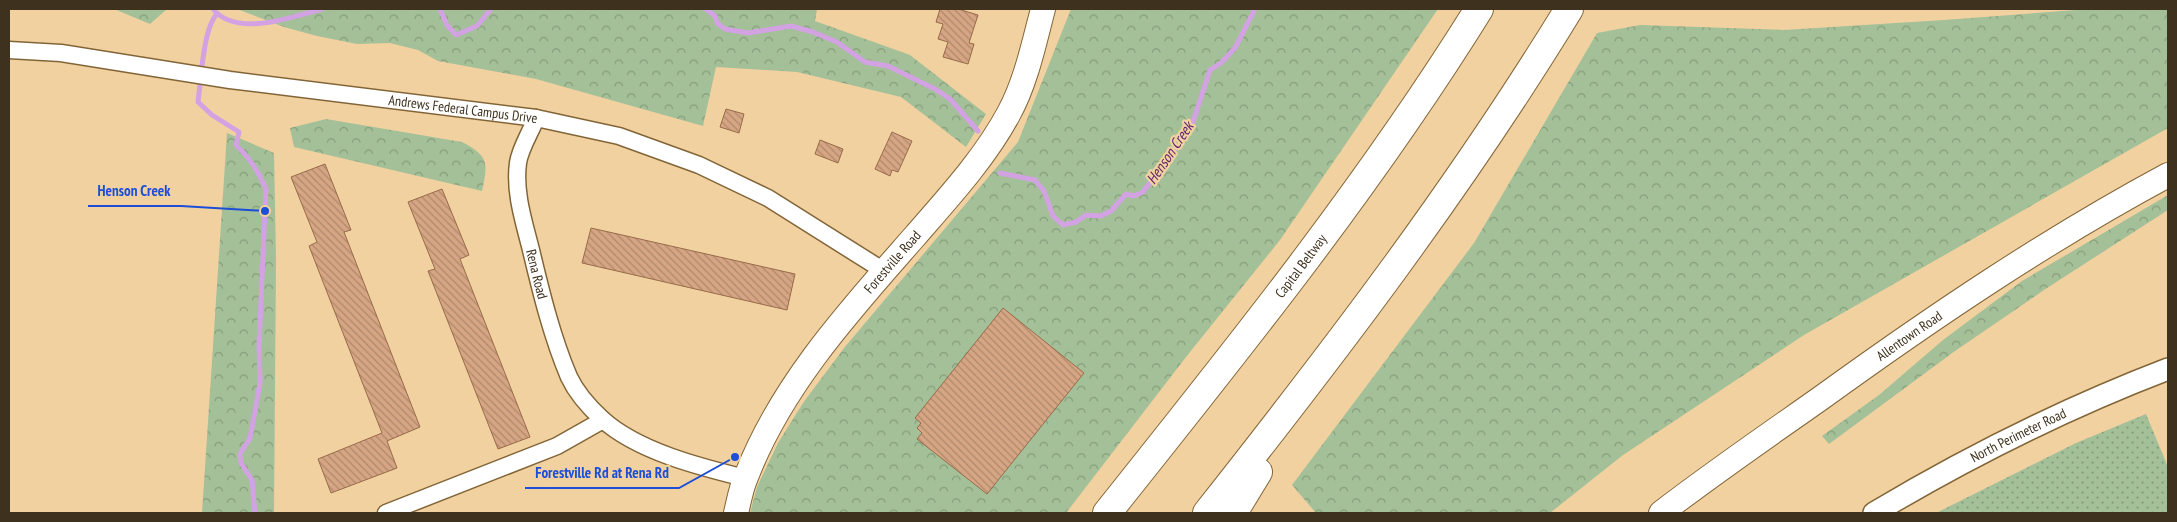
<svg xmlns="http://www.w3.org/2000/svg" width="2177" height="522" font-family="'PT Sans Narrow',sans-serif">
  <defs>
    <pattern id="grass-dots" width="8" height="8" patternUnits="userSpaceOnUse" patternTransform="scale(1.25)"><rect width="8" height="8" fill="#a3c098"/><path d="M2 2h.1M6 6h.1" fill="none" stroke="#869d7b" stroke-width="1.8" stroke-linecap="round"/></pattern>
    <pattern id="forest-crowns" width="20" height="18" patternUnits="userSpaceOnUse" patternTransform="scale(1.25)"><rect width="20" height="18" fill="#a3c098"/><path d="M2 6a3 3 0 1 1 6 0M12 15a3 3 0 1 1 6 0" fill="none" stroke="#869d7b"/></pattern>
    <pattern id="building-back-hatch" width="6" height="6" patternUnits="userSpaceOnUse" patternTransform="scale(1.25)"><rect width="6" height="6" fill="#d6a684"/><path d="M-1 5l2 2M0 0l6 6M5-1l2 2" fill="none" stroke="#af886b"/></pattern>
  </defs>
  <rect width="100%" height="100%" fill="#f2d1a0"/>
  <path fill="url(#grass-dots)" d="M2146,414L2168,467V513H1936L2076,443Z"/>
  <g fill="url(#forest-crowns)">
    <path d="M114,9H167L150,24Z"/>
    <path d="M237,9H817L815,21L910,55L986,114L966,147L901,97L797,72L716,67L703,126L536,79L438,61L418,50L390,43L357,44L317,36L284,27Z"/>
    <path d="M1071,9H1438L1280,240L1186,357L1066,513H750L757,487L778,443L803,403L844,348L1018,142Z"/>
    <path d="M2089,9H2168V128L1804,335L1623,455L1550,513H1316L1292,485L1474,243L1597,33L1640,25L1784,30L1944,20Z"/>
    <path d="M326,119L462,142C489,156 488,163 482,191L294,147L290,128Z"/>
    <path d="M227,133L274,153L276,259L274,513H202Z"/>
    <path d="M2168,195V210L2047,288L1955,351L1829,444L1822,436L1879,395L1943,340L2022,281Z"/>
  </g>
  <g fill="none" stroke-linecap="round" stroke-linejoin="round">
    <g stroke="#d2a2e2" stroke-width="5">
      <path d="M213,9C237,38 292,17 322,9"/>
      <path d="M440,9L447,25L456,35L477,26L491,9"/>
      <path d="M706,9L715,16L717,23L725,29L748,33L791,26L813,32L837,42L865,62L888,66L935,89L950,99L978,131"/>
      <path d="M217,14C203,28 201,81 198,102L212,115L239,132L236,145C250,158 259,172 266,189L259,345L260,383L250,438L240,454L241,463L252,480L255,513"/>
      <path d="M1000,173L1035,180L1044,191L1053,216L1063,225L1076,222L1086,215L1101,216L1111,211L1126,194L1134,196L1143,192L1191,128L1210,70L1221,63L1235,48L1255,9"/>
    </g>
  </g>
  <g fill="url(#building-back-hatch)" stroke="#976b4a">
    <path d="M940,9H958L978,15L969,43L974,44L968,64L943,57L948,42L938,39L943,24L936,22Z"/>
    <path d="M726,109L744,114L739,133L720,127Z"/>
    <path d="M892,132L912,141L898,172L892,170L890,176L875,169Z"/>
    <path d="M820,140L843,149L838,163L815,154Z"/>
    <path d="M325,164L351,230L344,232L420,427L387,441L397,468L331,493L318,459L382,433L309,246L317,242L291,177Z"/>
    <path d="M442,189L469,255L460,259L530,437L498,449L428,271L435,269L408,202Z"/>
    <path d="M591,228L795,274L787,310L582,263Z"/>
    <path d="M1003,308L1084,373L987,494L917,439L922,433L917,428L921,423L915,418Z"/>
  </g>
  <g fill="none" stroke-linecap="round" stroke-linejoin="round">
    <defs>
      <g id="minor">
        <path id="s1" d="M9,50L61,53L230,80L536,118L619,136L699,165L768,198L884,271"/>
        <path id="s2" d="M536,118C531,132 520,148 518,163C514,192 524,222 531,250C541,292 552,337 569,377C576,392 590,408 602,419C637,451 700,467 745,478"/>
        <path d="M386,513L557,446L603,420"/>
      </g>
      <g id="tertiary">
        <path id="s3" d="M1874,513C1968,457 2066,408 2168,369"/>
      </g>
      <g id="secondary">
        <path id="s4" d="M736,513C739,501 741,488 746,477C781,385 851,309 915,236C948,198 985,158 1009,113C1026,82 1034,43 1043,9"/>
        <path id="s5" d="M1661,513C1713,473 1767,436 1821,398C1933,317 2047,240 2168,175"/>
      </g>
      <g id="motorway">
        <path id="s6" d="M1107,513C1237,350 1369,186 1479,9"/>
        <path d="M1207,513C1335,351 1461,186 1569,9"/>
        <path d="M1233,513L1258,472"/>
      </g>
    </defs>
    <use href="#minor" stroke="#826537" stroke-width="19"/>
    <use href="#tertiary" stroke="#826537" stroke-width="24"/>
    <use href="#secondary" stroke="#826537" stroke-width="26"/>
    <use href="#motorway" stroke="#826537" stroke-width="30"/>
    <use href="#minor" stroke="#fff" stroke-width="16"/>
    <use href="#tertiary" stroke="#fff" stroke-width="21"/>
    <use href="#secondary" stroke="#fff" stroke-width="24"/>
    <use href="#motorway" stroke="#fff" stroke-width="28"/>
  </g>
  <g text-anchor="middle" stroke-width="4.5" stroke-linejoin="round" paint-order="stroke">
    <g font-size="14" fill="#3e311e" stroke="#f2d1a0">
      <text dy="5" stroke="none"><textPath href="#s1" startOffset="458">Andrews Federal Campus Drive</textPath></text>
      <text dy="5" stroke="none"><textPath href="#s4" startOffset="299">Forestville Road</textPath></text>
      <text dy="5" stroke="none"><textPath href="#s6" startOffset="314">Capital Beltway</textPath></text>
      <text dy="5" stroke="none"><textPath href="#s2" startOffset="162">Rena Road</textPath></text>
      <text dy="5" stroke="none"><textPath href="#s5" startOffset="305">Allentown Road</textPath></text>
      <text dy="5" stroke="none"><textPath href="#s3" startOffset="164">North Perimeter Road</textPath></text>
    </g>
    <g font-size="15" font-style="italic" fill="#5e246f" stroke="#f2d1a0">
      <text transform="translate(1170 153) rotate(-56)" y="5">Henson Creek</text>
    </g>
  </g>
  <path fill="none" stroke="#1d4ed8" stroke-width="2" d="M265 211L181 206H88M735 457L679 488H525"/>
  <g fill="#1d4ed8" stroke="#f2d1a0" stroke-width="2">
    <circle cx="265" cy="211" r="5"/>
    <circle cx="735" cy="457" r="5"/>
  </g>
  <g font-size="15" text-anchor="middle" font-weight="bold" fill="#1d4ed8" stroke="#f2d1a0" stroke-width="4.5" stroke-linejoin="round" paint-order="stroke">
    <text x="134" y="196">Henson Creek</text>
    <text x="602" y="478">Forestville Rd at Rena Rd</text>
  </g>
  <rect width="2177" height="522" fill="none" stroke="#3e311e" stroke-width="20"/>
</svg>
